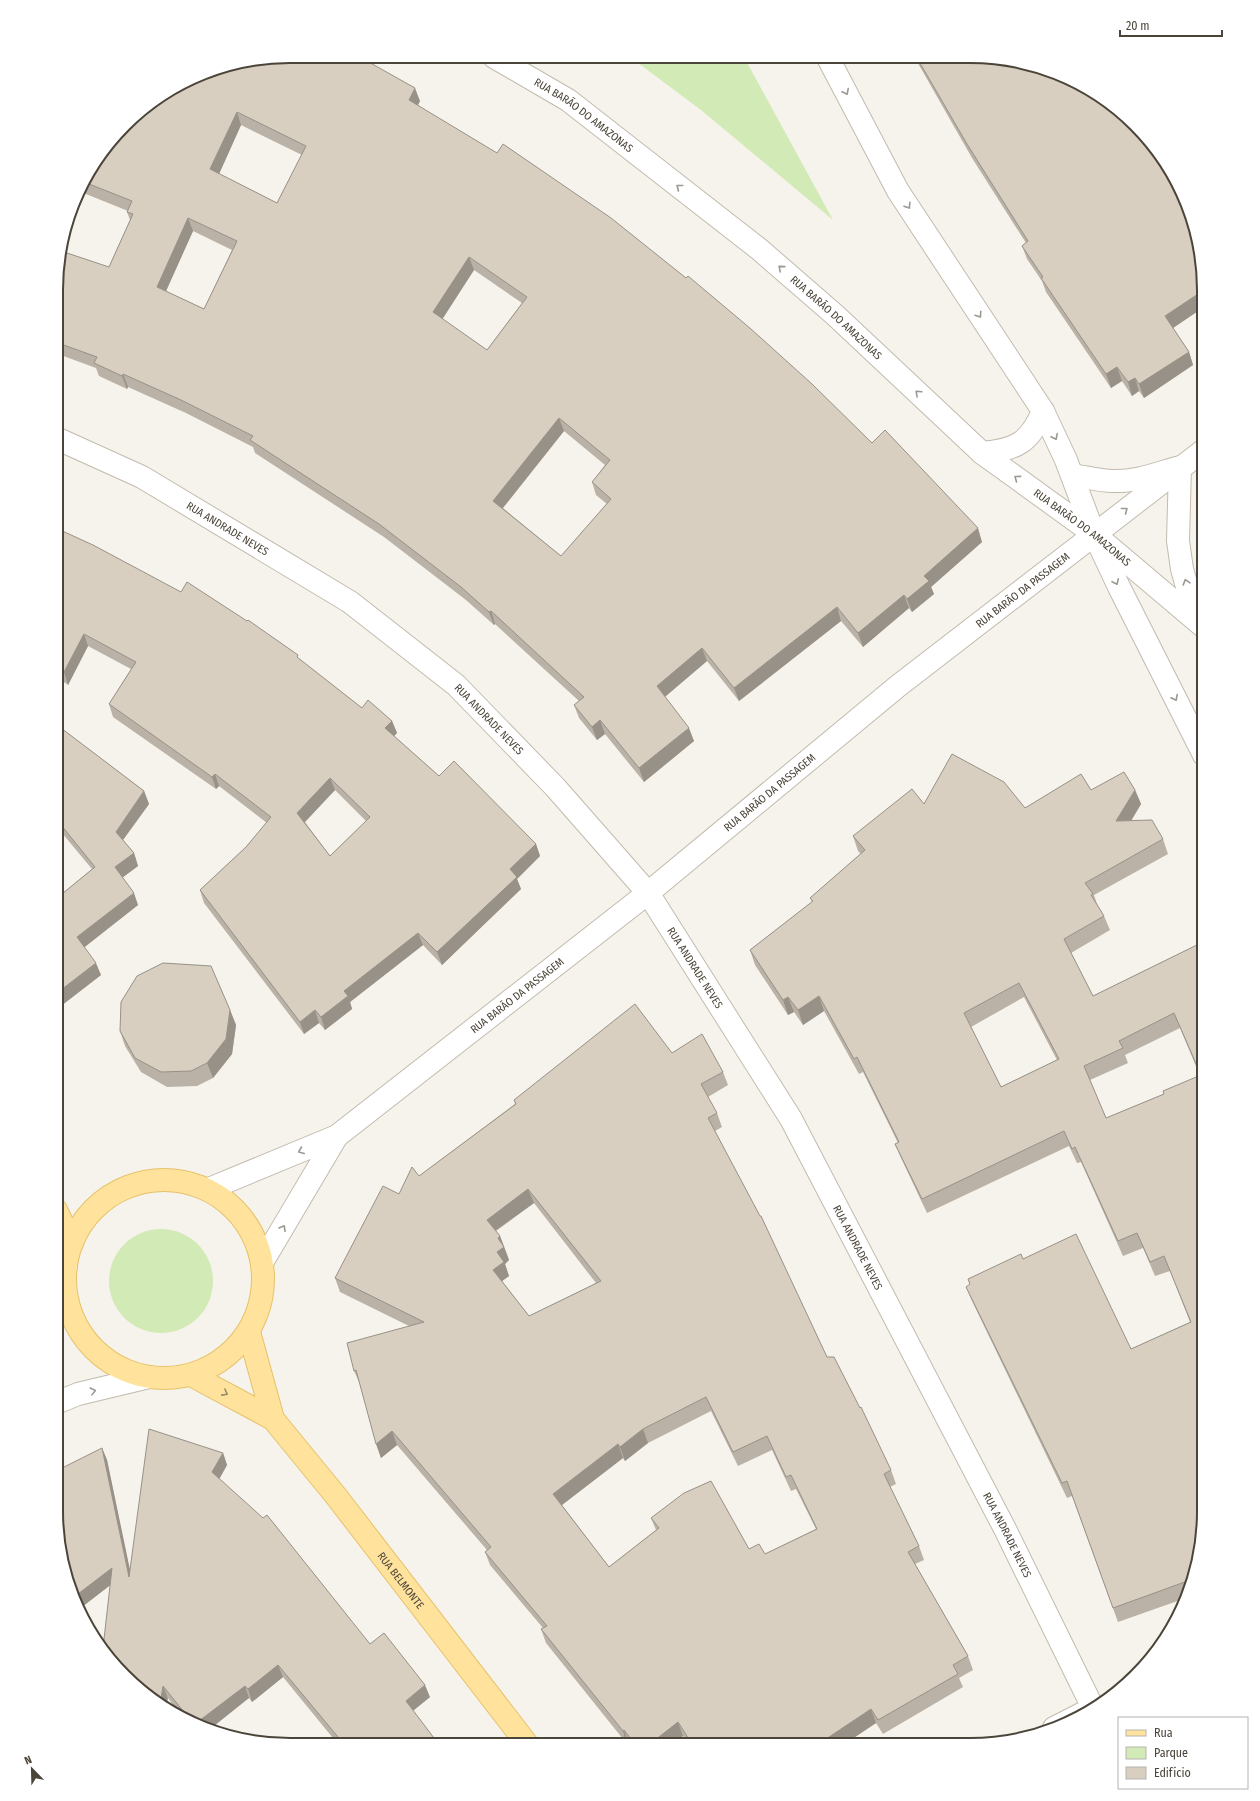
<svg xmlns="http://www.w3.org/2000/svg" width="1260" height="1801" font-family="'Fira Sans Condensed',sans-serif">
  <rect width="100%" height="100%" fill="#f6f3ec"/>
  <g fill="#d2eab5">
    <path d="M630,57H744L833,220L701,110Z"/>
    <circle cx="161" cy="1281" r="52"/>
  </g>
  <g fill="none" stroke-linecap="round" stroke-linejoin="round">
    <defs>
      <g id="minor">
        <path id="s1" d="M494,57L568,100L759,249L835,315L982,453L1094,534L1204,627"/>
        <path d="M828,58L898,191L1043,411L1066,460L1094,534L1119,587L1204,755"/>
        <path id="s2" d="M58,439L142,477L350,602L456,685L555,787L648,893L791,1119L1005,1529L1093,1708"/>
        <path d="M982,453C1015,450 1030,443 1043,411"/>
        <path d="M1073,475C1086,477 1100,481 1113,481C1136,482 1158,473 1180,467L1178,541L1182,569L1196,619"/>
        <path id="s3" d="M209,1189L337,1136L648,893L898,686L1204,450"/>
        <path d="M263,1261L337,1136"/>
        <path d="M56,1280L66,1266"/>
        <path d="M56,1403L78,1394L149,1377"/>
        <path d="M1054,1728L1095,1707"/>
      </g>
      <g id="major">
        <circle cx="164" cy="1279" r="99"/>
        <path d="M56,1210L72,1243"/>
        <path d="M249,1332L273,1419"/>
        <path id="s4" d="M191,1375L273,1419L336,1496L527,1744"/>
      </g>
    </defs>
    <use href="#minor" stroke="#c2bbae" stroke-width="24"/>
    <use href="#major" stroke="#e6c16a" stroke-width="24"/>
    <use href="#minor" stroke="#fff" stroke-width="22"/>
    <use href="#major" stroke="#ffe39c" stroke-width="22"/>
  </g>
  <g fill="#bab2a6" fill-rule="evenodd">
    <path d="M915,58H1001L1204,290V307L1173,328L1189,352L1193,365L1144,398L1139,391L1132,396L1122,381L1111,388L1046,292L1042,281L1027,259L1022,246L1026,243L972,158Z"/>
    <path d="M420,101L418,105L872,443L982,542L931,587L934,594L912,612L909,608L863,647L841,621L739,701L707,661L665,697L694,741L644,782L605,734L597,740L579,718L574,705L579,701L495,624L494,625L466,600L384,537L255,453L253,447L186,413L128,387L127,389L99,376L96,368L58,354V259L109,267L130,220L127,212L128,211L81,192L87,173L136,114ZM241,125L302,155L277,203L219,174ZM193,231L232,250L204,309L166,291ZM474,270L522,303L487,350L442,319ZM564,431L605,465L592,482L596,495L607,504L561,556L503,508Z"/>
    <path d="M58,529L299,659L362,708L392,721L397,733L394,736L439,776L536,844L540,856L517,879L521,889L442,965L423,945L350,1002L352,1009L325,1030L319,1023L304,1034L204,903L200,890L246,847L267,823L219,786L216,789L113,717L109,704L131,669L88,646L68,685L57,677ZM335,790L366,821L330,856L305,822Z"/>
    <path d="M57,725L144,791L149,804L123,840L134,853L138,866L122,878L138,905L84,947L101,975L57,1009V898L92,869L57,827Z"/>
    <path d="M1091,790H1135L1141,804L1131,821L1163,839L1168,854L1094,895L1097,904L1104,916L1110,930L1071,953L1093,996L1203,942V1527L1192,1587L1186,1598L1118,1622L1072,1496L1067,1498L972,1301L966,1287L970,1285L968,1279L1023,1259L1131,1349L1190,1322L1170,1271L1155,1276L1143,1248L1123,1256L1081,1162L1077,1163L1069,1146L927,1213L901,1158L895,1144L898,1143L863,1072L859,1074L824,1011L803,1025L794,1012L788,1015L755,965L750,950L812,902L810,898L861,854L858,851L853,836L924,804L1025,808ZM1024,997L1057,1060L1001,1087L971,1027ZM1180,1028L1200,1076L1164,1094L1106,1118L1090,1080L1128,1063L1125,1055Z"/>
    <path d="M230,1010L236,1025L232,1054L213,1078L197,1086L167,1087L141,1072L125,1046L120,1031Z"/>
    <path d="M672,1053L723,1072L728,1085L708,1097L717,1113L722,1127L715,1131L827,1357L891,1470L896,1484L890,1487L919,1546L924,1560L915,1564L968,1656L973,1670L959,1678L963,1687L883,1734L876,1723L843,1745L688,1744L683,1736L673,1744H627L546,1643L541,1629L543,1628L490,1565L485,1552L487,1550L397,1445L381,1458L360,1384L354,1371L409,1326L340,1292L335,1278L399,1194L419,1176L515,1104L514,1100ZM534,1203L596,1283L529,1316L502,1281L509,1276L505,1264L509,1260L500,1236L496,1231ZM711,1411L738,1466L772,1450L791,1491L796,1489L816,1529L765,1554L651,1518L656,1530L609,1567L562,1505L623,1458L625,1461L648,1443Z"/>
    <path d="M102,1448L107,1460L130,1572L223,1453L227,1465L219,1479L370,1644L430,1697L413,1711L437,1742L443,1744L337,1743L283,1677L252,1702L249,1698L201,1727L182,1717L168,1698L110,1585L78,1610L61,1557Z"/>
  </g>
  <g fill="#979187">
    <path d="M415,88L420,101L414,113L409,100Z"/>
    <path d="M237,112L241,125L215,183L210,169Z"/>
    <path d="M188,218L193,231L162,300L157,287Z"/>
    <path d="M469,257L474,270L438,326L433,312Z"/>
    <path d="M1204,290V307L1170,330L1165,316Z"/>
    <path d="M1189,352L1193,365L1144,398L1139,384Z"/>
    <path d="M1117,367L1122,381L1111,388L1106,374Z"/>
    <path d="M123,374L128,387L127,389L122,376Z"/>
    <path d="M1135,378L1139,391L1132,396L1128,382Z"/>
    <path d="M559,418L564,431L498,514L493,501Z"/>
    <path d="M978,528L982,542L931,587L934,594L912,612L907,599L924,576Z"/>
    <path d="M904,595L909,608L863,647L858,633Z"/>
    <path d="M837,607L841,621L739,701L734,688Z"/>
    <path d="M491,611L495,624L494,625L489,612Z"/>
    <path d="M84,634L88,646L68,685L64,672Z"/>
    <path d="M702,648L707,661L661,700L657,686Z"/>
    <path d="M600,720L605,734L597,740L592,727Z"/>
    <path d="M392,721L397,733L390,740L385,728Z"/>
    <path d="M689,728L694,741L644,782L639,768Z"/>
    <path d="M215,774L219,786L216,789L212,777Z"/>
    <path d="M330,778L335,790L302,825L297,813Z"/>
    <path d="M1135,790L1141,804L1122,836L1116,821Z"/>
    <path d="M144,791L149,804L120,844L116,832Z"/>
    <path d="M536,844L540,856L517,879L521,889L442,965L437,952L510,869Z"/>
    <path d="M134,853L138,866L119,880L115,867Z"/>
    <path d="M134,893L138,905L81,950L77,937Z"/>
    <path d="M418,933L423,945L350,1002L352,1009L325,1030L321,1017L344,991Z"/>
    <path d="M96,963L101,975L57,1009V993Z"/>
    <path d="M819,996L824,1011L803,1025L798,1010Z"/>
    <path d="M788,997L794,1012L788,1015L783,1000Z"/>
    <path d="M230,1010L236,1025L232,1054L213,1078L207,1063Z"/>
    <path d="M315,1010L319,1023L304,1034L300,1022Z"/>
    <path d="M528,1189L534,1203L492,1233L487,1220Z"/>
    <path d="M500,1236L509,1260L505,1264L509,1276L498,1284L493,1270L497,1252L498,1238Z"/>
    <path d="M643,1429L648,1443L625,1461L620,1447Z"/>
    <path d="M392,1431L397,1445L381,1458L376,1444Z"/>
    <path d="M618,1444L623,1458L558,1508L553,1494Z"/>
    <path d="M102,1448L107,1460L134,1589L129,1577Z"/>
    <path d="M223,1453L227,1465L216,1485L212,1472Z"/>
    <path d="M112,1568L117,1580L78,1610L74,1597Z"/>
    <path d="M278,1665L283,1677L252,1702L248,1689Z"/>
    <path d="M425,1685L430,1697L410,1713L406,1701Z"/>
    <path d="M163,1686L168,1698L166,1708L160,1704Z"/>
    <path d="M245,1686L249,1698L209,1730L201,1727L195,1724Z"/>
    <path d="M871,1709L876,1723L843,1745H817Z"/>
    <path d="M678,1722L683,1736L673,1744H650Z"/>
    <path d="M624,1730L629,1744H627L623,1731Z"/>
  </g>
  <g fill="#d8cfc1" stroke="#979187" fill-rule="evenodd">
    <path d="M290,56H358L415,88L409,100L497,153L503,144L611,218L686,278L688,276L751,329L812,384L872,443L885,430L978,528L924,576L929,581L907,599L904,595L858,633L837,607L734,688L702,648L657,686L689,728L639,768L600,720L592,727L574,705L584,697L491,611L489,612L461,587L379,524L250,440L253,436L181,400L123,374L122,376L94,363L97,357L58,343V259L61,251L109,267L133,214L127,212L132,201L84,182L87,173L136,114L214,68ZM237,112L306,146L277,203L210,169ZM188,218L237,241L204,309L157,287ZM469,257L527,297L487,350L433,312ZM559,418L610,460L592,482L611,499L561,556L493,501Z"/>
    <path d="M917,58H1001L1060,74L1112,104L1156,147L1180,187L1196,230L1204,290L1165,316L1189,352L1139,384L1135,378L1128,382L1117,367L1106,374L1041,278L1043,277L1022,246L1028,241L967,144Z"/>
    <path d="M58,529L93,545L181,592L187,582L247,621L248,620L298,655L297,657L362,708L368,700L392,721L385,728L439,776L454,761L536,844L510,869L517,877L437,952L418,933L344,991L348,996L321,1017L315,1010L300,1022L200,890L246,847L271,817L215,774L212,777L109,704L136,662L84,634L64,672L57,668ZM330,778L370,817L330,856L297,813Z"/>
    <path d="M57,725L144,791L116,832L134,853L115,867L134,893L77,937L96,963L57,993V898L95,867L57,820Z"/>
    <path d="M952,754L1004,782L1025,808L1081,774L1091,790L1124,772L1135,790L1116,821L1152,820L1163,839L1085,883L1093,894L1091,895L1104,916L1064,939L1093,996L1203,942L1204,944L1203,1527L1193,1579L1113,1608L1067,1481L1062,1483L966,1287L970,1284L968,1279L1021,1254L1023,1259L1076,1234L1131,1349L1191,1322L1164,1256L1150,1262L1137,1233L1118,1241L1075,1147L1072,1149L1064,1131L922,1199L895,1144L899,1142L857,1057L854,1059L819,996L798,1010L788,997L783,1000L750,950L813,901L810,898L865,850L853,836L912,789L924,804ZM1019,983L1059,1059L1001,1087L964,1013ZM1174,1013L1201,1075L1163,1091L1164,1094L1106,1118L1084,1066L1123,1048L1119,1041Z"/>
    <path d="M163,963L211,966L230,1010L226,1039L207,1063L191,1071L161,1072L135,1058L120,1031L121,1002L137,976Z"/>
    <path d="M635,1004L672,1053L702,1034L723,1072L701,1084L717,1113L708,1118L760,1216H761L827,1357H834L860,1408L861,1407L891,1470L884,1474L919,1546L908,1552L968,1656L953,1665L958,1674L878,1720L871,1709L817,1745L692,1744L678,1722L650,1744H635L624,1730L623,1731L541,1629L547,1626L485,1552L491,1547L392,1431L376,1444L356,1370L354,1371L347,1343L424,1322L335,1278L383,1186L399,1194L412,1167L419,1176L516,1104L514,1100ZM528,1189L601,1281L529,1316L493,1270L504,1262L497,1252L504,1247L498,1238L500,1236L487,1220ZM706,1397L733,1452L767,1436L786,1477L791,1475L817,1529L765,1554L759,1544L749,1549L711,1481L684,1493L651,1518L659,1528L609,1567L553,1494L618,1444L620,1447L643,1429Z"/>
    <path d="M149,1429L223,1453L212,1472L263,1518L267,1515L370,1644L384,1633L425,1685L406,1701L437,1742L440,1740L443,1744L343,1743L278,1665L248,1689L245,1686L195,1724L192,1722L163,1686L160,1704L148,1697L114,1665L103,1648L112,1568L74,1597L61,1557L56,1511V1471L102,1448L129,1577Z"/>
    <path d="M271,1737L276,1743H264Z"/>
  </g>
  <defs><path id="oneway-chevron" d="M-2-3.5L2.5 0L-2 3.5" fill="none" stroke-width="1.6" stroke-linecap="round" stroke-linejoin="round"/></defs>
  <g stroke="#9c9892">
    <use href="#oneway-chevron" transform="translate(846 92) rotate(63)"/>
    <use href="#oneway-chevron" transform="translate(679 187) rotate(-142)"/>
    <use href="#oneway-chevron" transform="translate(908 206) rotate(57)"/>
    <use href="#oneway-chevron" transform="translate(781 268) rotate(-139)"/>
    <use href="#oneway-chevron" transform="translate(979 315) rotate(56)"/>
    <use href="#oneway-chevron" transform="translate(918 393) rotate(-137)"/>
    <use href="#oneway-chevron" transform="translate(1055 437) rotate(64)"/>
    <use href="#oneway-chevron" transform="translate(1017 478) rotate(-143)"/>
    <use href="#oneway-chevron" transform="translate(1125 510) rotate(-38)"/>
    <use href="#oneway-chevron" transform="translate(1116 582) rotate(65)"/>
    <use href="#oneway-chevron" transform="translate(1186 582) rotate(-106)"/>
    <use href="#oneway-chevron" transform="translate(1175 698) rotate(63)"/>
    <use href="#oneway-chevron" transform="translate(301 1151) rotate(157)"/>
    <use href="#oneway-chevron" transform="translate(283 1228) rotate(-60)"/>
    <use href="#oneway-chevron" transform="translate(93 1391) rotate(-14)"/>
  </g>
  <use stroke="#9c8c66" href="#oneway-chevron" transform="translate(225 1393) rotate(28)"/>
  <g text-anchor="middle" stroke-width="3" stroke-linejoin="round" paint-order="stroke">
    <g font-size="11" fill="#4b4439" stroke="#fff">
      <text dy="4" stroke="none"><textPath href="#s1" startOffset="107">RUA BARÃO DO AMAZONAS</textPath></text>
      <text dy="4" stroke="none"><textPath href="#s1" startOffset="431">RUA BARÃO DO AMAZONAS</textPath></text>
      <text dy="4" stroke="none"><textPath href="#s1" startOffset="755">RUA BARÃO DO AMAZONAS</textPath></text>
      <text dy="4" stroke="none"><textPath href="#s2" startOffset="192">RUA ANDRADE NEVES</textPath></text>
      <text dy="4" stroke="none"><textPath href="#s3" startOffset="1015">RUA BARÃO DA PASSAGEM</textPath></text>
      <text dy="4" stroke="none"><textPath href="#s2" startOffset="517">RUA ANDRADE NEVES</textPath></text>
      <text dy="4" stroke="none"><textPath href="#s3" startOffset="691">RUA BARÃO DA PASSAGEM</textPath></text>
      <text dy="4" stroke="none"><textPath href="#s2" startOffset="841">RUA ANDRADE NEVES</textPath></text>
      <text dy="4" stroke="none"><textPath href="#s3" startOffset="367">RUA BARÃO DA PASSAGEM</textPath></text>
      <text dy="4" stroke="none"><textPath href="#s2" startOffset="1165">RUA ANDRADE NEVES</textPath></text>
      <text dy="4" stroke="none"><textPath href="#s2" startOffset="1489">RUA ANDRADE NEVES</textPath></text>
      <text dy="4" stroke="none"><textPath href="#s4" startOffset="299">RUA BELMONTE</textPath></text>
    </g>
  </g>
  <path d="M0 0H1260V1801H0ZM290 63H970A227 227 0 0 1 1197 290V1511A227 227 0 0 1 970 1738H290A227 227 0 0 1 63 1511V290A227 227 0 0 1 290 63Z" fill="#fff" fill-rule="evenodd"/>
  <path fill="none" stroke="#4b4439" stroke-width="2" d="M290 63H970A227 227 0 0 1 1197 290V1511A227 227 0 0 1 970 1738H290A227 227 0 0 1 63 1511V290A227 227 0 0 1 290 63Z"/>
  <rect x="1118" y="1717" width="130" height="72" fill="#ffffff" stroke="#b7b4b0"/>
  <rect x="1126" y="1730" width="20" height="6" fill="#ffe39c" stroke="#b7b4b0"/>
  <text x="1154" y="1737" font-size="12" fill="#4b4439">Rua</text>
  <rect x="1126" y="1747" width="20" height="12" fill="#d2eab5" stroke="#b7b4b0"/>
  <text x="1154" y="1757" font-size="12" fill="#4b4439">Parque</text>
  <rect x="1126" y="1767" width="20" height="12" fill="#d8cfc1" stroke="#b7b4b0"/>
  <text x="1154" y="1777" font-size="12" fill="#4b4439">Edifício</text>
  <g transform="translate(32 1769) rotate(337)" stroke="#ffffff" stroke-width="3" paint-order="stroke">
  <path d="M0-3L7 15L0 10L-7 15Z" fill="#4b4439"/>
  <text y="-6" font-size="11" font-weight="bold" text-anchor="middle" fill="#4b4439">N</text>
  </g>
  <path d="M1120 30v6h102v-6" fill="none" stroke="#4b4439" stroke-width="2"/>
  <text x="1126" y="30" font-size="12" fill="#4b4439" stroke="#ffffff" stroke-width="3" paint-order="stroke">20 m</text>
</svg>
